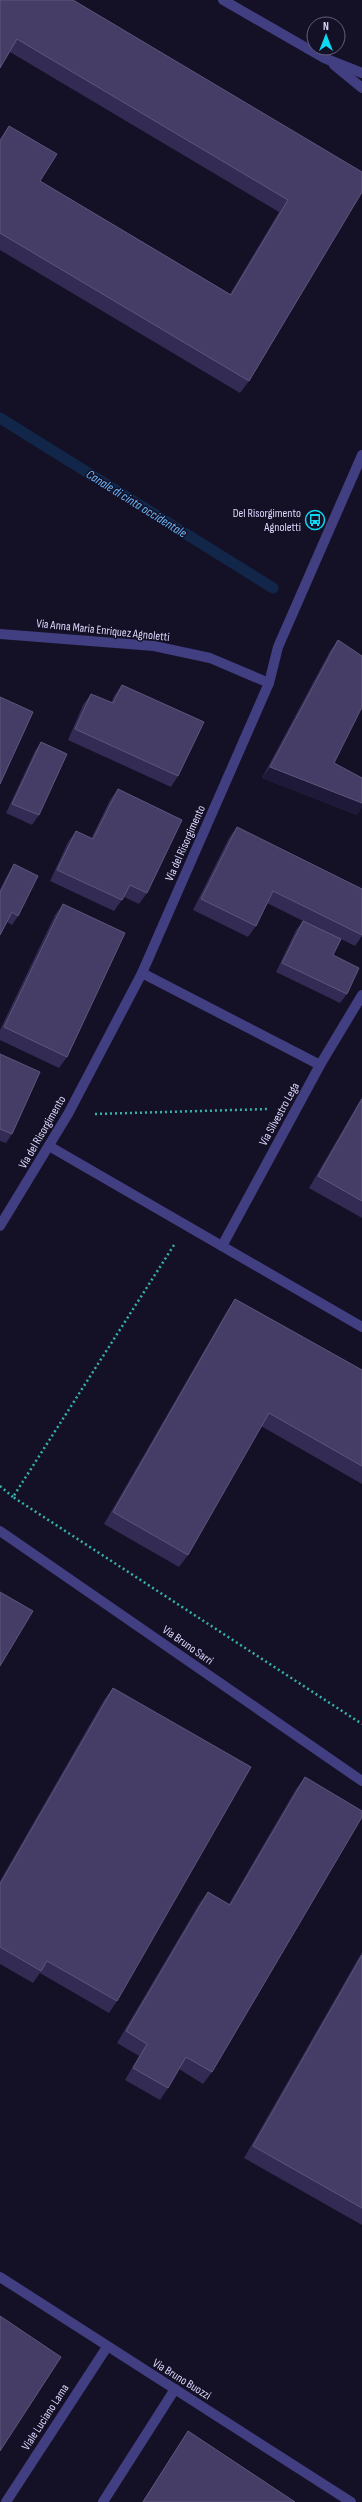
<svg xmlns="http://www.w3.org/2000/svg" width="362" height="2502" font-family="'Sofia Sans Condensed',sans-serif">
  <rect width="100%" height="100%" fill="#141126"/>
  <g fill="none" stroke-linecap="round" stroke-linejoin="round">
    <path stroke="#112649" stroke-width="11" d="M0,418L273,588"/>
    <g stroke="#36b2ad" stroke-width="2.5" stroke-dasharray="2 3" stroke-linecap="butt">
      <path d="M95,1114L269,1109"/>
      <path d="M174,1245L13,1497L362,1724"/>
      <path d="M0,1486L13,1497"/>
    </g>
    <g stroke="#423e82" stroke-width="10">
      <path d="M223,0L324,58L362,73"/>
      <path d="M334,65L362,88"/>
      <path d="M0,634L154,646L210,658L269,683"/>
      <path d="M142,973L320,1065"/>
      <path d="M49,1146L362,1327"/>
      <path d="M0,1226L68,1114L142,973L269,683L278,647L362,455"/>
      <path d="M222,1246L320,1065L362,995"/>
      <path d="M0,1531L362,1781"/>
      <path d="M0,2277L351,2502"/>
      <path d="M6,2502L107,2347"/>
      <path d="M103,2502L175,2389"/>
    </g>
  </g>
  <g fill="#332b53">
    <path d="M0,0L362,172L249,381L240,393L0,250V139L9,126L40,181L230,294L279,212L10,52Z"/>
    <path d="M338,640L334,763L357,815L262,778L330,651Z"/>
    <path d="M122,685L178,776L171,787L68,740L83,705L91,694L111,703L114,696Z"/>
    <path d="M41,742L39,815L32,825L6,813L35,751Z"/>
    <path d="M118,789L147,893L139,904L124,897L114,911L50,881L68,842L76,831L91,839L110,800Z"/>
    <path d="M237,827L362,889V936L355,946L341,939L333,955L347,994L340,1003L276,972L296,930L303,921L267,903L256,926L248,937L193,910L229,838Z"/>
    <path d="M14,864L18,916L12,925L7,922L0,935V889L8,874Z"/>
    <path d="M63,904L67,1057L59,1068L0,1040V1030L55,915Z"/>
    <path d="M0,1054L12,1134L6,1143L0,1141Z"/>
    <path d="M362,1097V1218L309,1188Z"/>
    <path d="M235,1299L362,1370V1484L261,1426L188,1555L179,1567L104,1524L227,1311Z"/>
    <path d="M113,1688L117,2001L109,2013L40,1973L33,1983L0,1964V1881L104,1700Z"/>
    <path d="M305,1777L212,2072L203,2084L179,2069L168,2088L160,2100L125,2080L139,2056L117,2043L199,1904L208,1892L229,1904L296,1789Z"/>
    <path d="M362,1952V2225L244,2158Z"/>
    <path d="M188,2431L295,2502H142Z"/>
  </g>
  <path fill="#1f1939" d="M270,767L362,803V808L357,815L262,778Z"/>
  <g fill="#453d65" stroke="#5d567d">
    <path d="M0,0H73L362,172V192L249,381L0,233V141L9,126L57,154L40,181L231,295L288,200L17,39L0,68Z"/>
    <path d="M338,640L362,656V707L334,763L362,778V803L270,767Z"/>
    <path d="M122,685L204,722L178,776L75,729L91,694L113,703Z"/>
    <path d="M0,697L33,712L0,784Z"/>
    <path d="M41,742L67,754L39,815L12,804Z"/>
    <path d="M118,789L182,820L147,893L130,885L122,900L57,870L76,831L93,839Z"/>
    <path d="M237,827L362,889V935L273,891L256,926L201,899Z"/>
    <path d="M14,864L38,876L18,916L12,912L0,935V893Z"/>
    <path d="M63,904L125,933L67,1057L4,1027Z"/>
    <path d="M303,921L341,939L333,955L359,968L347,994L282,963Z"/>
    <path d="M0,1054L40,1072L12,1134L0,1129Z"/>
    <path d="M362,1099V1201L318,1176Z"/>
    <path d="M235,1299L362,1370V1466L269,1413L188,1555L113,1512Z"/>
    <path d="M0,1592L33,1611L0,1666Z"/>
    <path d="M113,1688L251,1767L117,2001L47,1961L41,1971L0,1947V1884Z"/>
    <path d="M305,1777L362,1811V1817L212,2072L186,2057L168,2088L133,2068L147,2044L126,2031L208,1892L230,1905Z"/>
    <path d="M362,1955V2208L253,2146Z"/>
    <path d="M0,2316L61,2357L0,2451Z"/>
    <path d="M188,2431L295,2502H143Z"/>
  </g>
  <defs>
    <symbol id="bus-ring" viewBox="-11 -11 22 22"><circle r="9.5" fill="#141126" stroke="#0ed8f2" stroke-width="1.5"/><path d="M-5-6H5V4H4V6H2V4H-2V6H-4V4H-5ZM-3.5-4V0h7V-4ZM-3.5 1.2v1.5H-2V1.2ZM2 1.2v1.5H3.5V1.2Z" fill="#0ed8f2"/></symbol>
  </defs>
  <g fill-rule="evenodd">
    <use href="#bus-ring" x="304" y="509" width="22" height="22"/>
  </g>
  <g text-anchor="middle" stroke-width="3" stroke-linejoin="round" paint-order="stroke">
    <g font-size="12" fill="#dcd7fd" stroke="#141126" text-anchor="end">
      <text x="301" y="517">Del Risorgimento<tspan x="301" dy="14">Agnoletti</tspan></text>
    </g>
    <g font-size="12" fill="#dcd7fd" stroke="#141126">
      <text transform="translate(103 630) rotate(6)" y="4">Via Anna Maria Enriquez Agnoletti</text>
      <text transform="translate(185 843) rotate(-66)" y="4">Via del Risorgimento</text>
      <text transform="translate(279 1114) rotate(-61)" y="4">Via Silvestro Lega</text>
      <text transform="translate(42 1132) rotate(-60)" y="4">Via del Risorgimento</text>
      <text transform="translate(188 1645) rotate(35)" y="4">Via Bruno Sarri</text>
      <text transform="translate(182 2379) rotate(32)" y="4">Via Bruno Buozzi</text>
      <text transform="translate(45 2417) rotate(-57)" y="4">Viale Luciano Lama</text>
    </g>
    <g font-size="13" font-style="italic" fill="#6bb4f7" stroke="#141126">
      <text transform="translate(137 503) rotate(32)" y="5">Canale di cinta occidentale</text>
    </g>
  </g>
  <g transform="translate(326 36)"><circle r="19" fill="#141126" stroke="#64607c"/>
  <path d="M0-3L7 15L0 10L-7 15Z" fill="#0ed8f2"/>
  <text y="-6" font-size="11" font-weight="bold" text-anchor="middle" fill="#dcd7fd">N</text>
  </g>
</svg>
